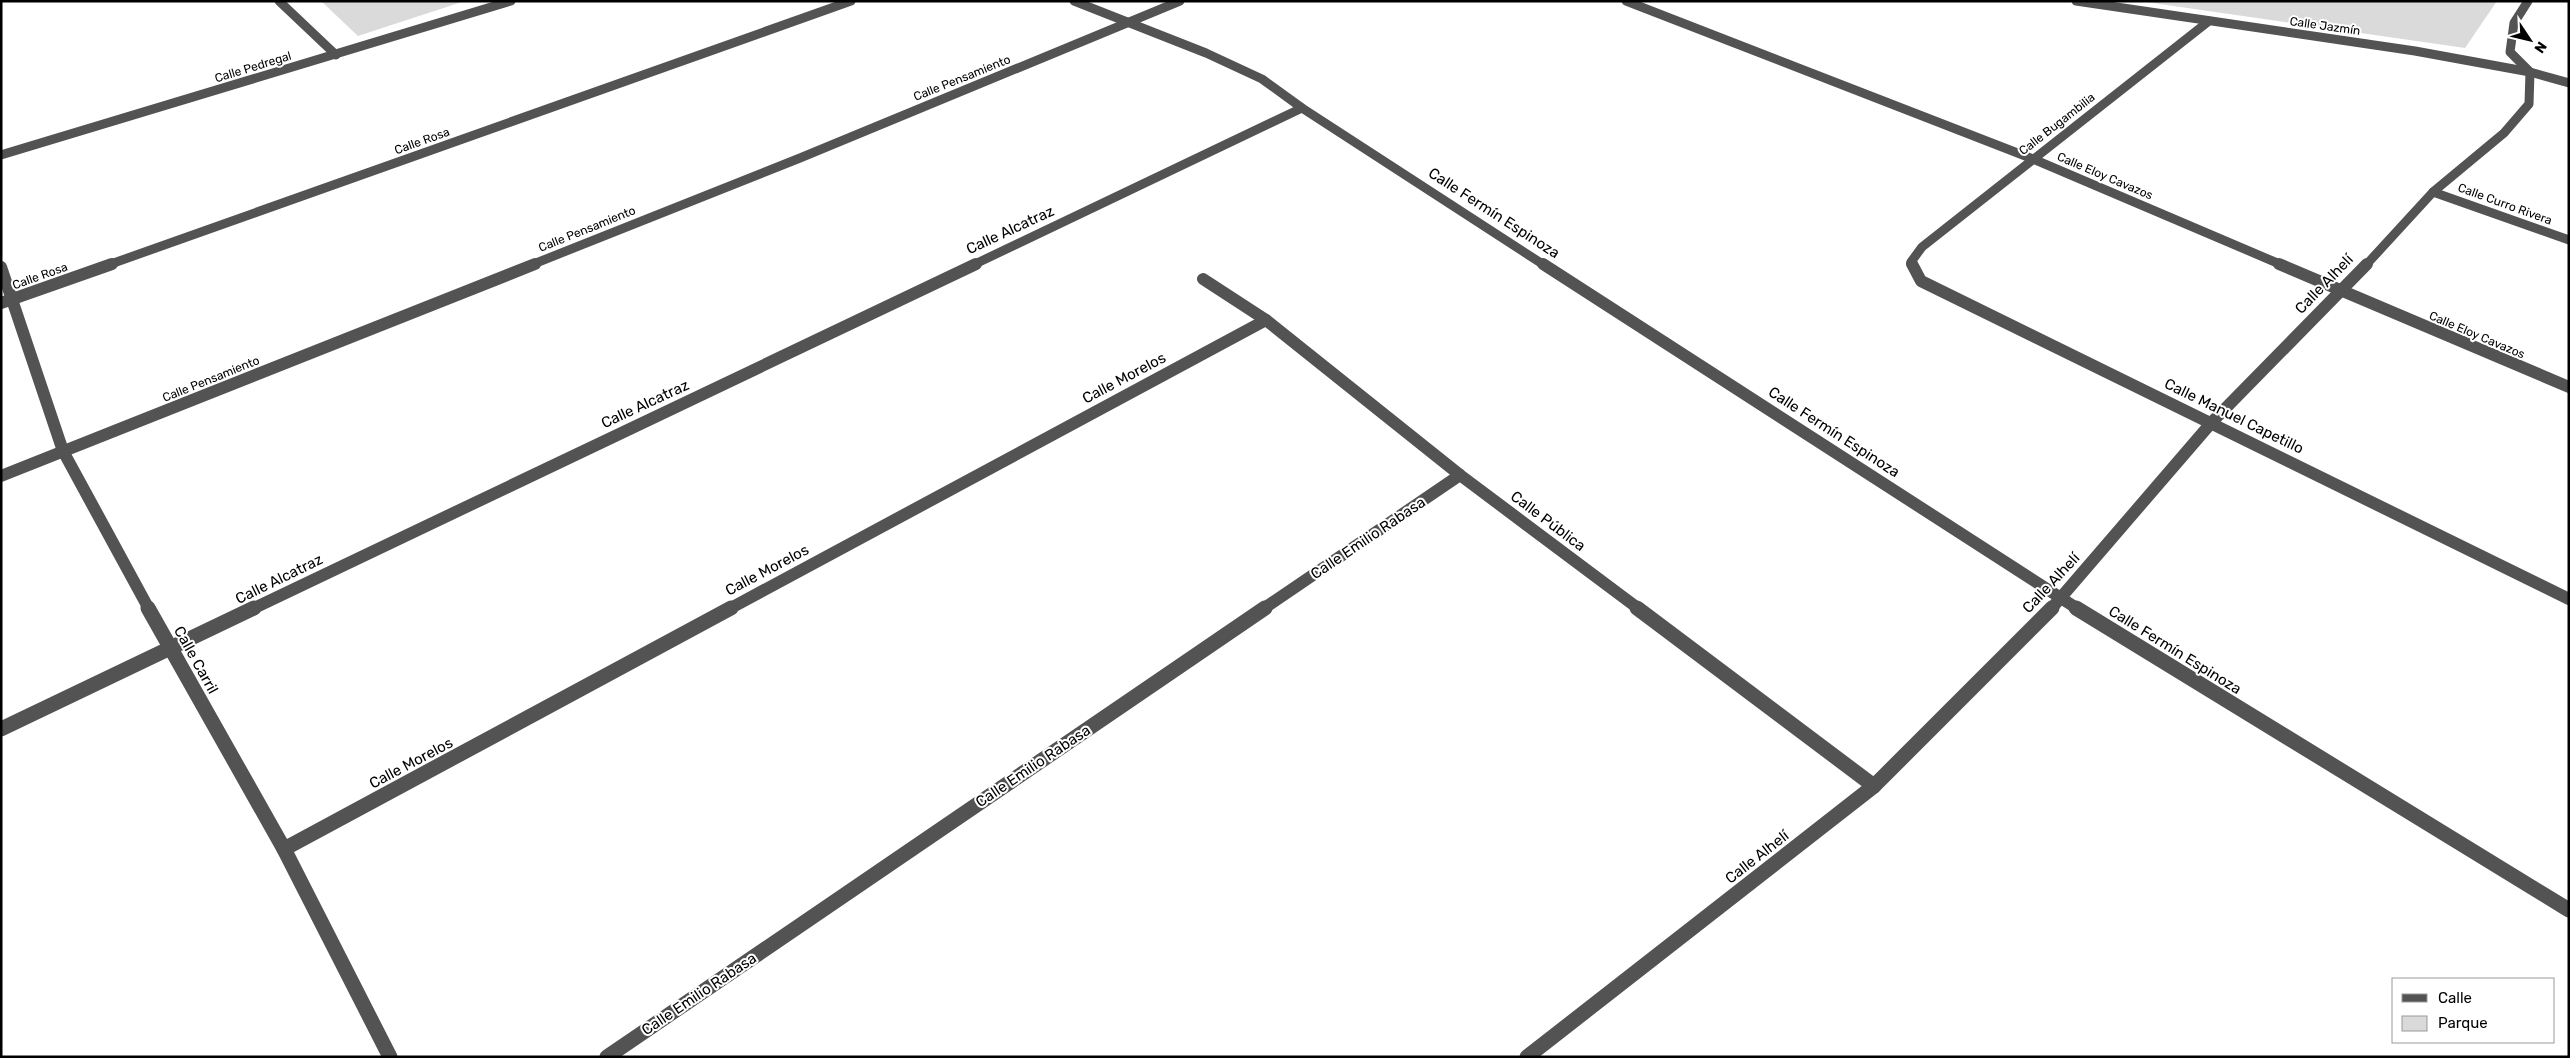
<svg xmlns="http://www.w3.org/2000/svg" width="2570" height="1058" font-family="Rubik,sans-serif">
  <rect width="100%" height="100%" fill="#fff"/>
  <g fill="#dadada">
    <path d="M321,1H465L358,36Z"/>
    <path d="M2139,1H2497L2465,48Z"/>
  </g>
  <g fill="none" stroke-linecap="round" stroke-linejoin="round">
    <g stroke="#535353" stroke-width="9">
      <path d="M279,1L336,55"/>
      <path d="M1074,1L1206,53L1262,79L1302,108L1544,265"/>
      <path d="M1626,1L2033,159L2282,265"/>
      <path d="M2076,1L2415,51L2530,72L2569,83"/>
      <path d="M1,155L511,1"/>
      <path d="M2433,192L2569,240"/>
      <path d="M108,265L851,1"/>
      <path d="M531,265L800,158L1180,1"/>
      <path d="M973,265L1302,108"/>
      <path d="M1913,265L1911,262L1922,247L2209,21"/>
      <path d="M2366,265L2433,192L2504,133L2529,104L2530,72L2510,52L2514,23L2528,1"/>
    </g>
    <g stroke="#535353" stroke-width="12">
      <path d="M1543,264L2078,609"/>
      <path d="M1912,264L1921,281L2569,599"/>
      <path d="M2279,264L2569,387"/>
      <path d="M1,267L63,451L149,609"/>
      <path d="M1203,279L1266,320L1460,475L1639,609"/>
      <path d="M1,303L112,264"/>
      <path d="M1,476L535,264"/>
      <path d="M252,609L976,264"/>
      <path d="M729,609L1266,320"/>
      <path d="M1263,609L1460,475"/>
      <path d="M2051,609L2212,422L2367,264"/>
    </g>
    <g stroke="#535353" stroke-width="15">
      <path d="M148,608L284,849L390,1057"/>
      <path d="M1637,608L1874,786"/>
      <path d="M2076,608L2569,910"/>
      <path d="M1,729L254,608"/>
      <path d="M284,849L731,608"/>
      <path d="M607,1057L1265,608"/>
      <path d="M1527,1057L1874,786L2052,608"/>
    </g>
  </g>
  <g text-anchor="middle" stroke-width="4" stroke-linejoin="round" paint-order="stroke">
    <g font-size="12" fill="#000" stroke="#fff">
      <text transform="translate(2325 26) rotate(8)" y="4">Calle Jazmín</text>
      <text transform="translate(253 67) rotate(-17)" y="4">Calle Pedregal</text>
      <text transform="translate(962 78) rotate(-22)" y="4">Calle Pensamiento</text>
      <text transform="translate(2057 124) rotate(-38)" y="4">Calle Bugambilia</text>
      <text transform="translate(422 141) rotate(-20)" y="4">Calle Rosa</text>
      <text transform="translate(2105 176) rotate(23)" y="4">Calle Eloy Cavazos</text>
      <text transform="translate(2505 204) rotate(20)" y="4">Calle Curro Rivera</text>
      <text transform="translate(587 229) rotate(-22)" y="4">Calle Pensamiento</text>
      <text transform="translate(40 276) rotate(-20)" y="4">Calle Rosa</text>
      <text transform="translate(2477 335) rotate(23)" y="4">Calle Eloy Cavazos</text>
      <text transform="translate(211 379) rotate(-22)" y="4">Calle Pensamiento</text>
    </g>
    <g font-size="15" fill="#000" stroke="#fff">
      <text transform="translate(1494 213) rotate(33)" y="5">Calle Fermín Espinoza</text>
      <text transform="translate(1010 230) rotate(-25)" y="5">Calle Alcatraz</text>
      <text transform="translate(2324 284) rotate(-46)" y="5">Calle Alhelí</text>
      <text transform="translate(1124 378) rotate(-28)" y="5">Calle Morelos</text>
      <text transform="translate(645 404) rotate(-25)" y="5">Calle Alcatraz</text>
      <text transform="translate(2234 416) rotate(26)" y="5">Calle Manuel Capetillo</text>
      <text transform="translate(1834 432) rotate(33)" y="5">Calle Fermín Espinoza</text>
      <text transform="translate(1548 521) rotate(37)" y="5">Calle Pública</text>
      <text transform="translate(1368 538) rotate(-34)" y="5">Calle Emilio Rabasa</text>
      <text transform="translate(767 570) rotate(-28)" y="5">Calle Morelos</text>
      <text transform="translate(279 579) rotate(-26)" y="5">Calle Alcatraz</text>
      <text transform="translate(2051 583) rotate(-47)" y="5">Calle Alhelí</text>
      <text transform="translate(2175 650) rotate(32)" y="5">Calle Fermín Espinoza</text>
      <text transform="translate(196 660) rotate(61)" y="5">Calle Carril</text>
      <text transform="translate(411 763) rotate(-28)" y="5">Calle Morelos</text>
      <text transform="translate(1033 766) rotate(-34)" y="5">Calle Emilio Rabasa</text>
      <text transform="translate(1757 857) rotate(-38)" y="5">Calle Alhelí</text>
      <text transform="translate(699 994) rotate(-34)" y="5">Calle Emilio Rabasa</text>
    </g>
  </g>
  <rect width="2570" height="1058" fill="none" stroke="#000000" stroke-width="5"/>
  <rect x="2392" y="978" width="162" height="65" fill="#ffffff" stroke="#999999"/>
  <rect x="2402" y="994" width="25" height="8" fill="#535353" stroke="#999999"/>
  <text x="2438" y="1003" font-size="15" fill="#000000">Calle</text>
  <rect x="2402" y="1016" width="25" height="15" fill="#dadada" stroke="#999999"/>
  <text x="2438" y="1028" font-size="15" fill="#000000">Parque</text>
  <g transform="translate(2530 40) rotate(125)" stroke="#ffffff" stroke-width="4" paint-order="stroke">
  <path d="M0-4L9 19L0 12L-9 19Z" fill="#000000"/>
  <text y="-8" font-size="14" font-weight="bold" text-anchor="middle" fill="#000000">N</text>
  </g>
</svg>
